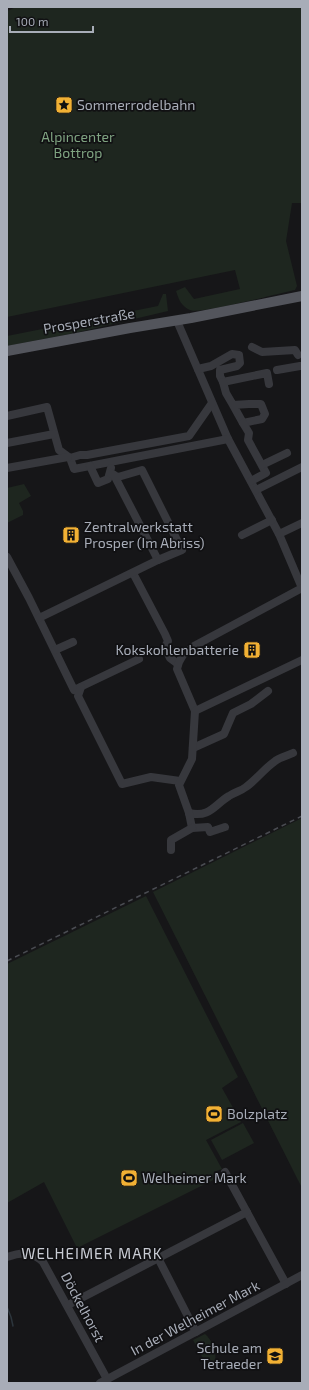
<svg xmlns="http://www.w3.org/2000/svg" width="309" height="1390" font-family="'Exo 2',sans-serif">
  <rect width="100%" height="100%" fill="#161618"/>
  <g fill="#1e261f">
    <path d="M16,7H302V203H292L286,241L297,286L295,290C280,293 199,315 190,310C181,306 179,300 176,291L185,287L194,299L240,289L235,270L7,317V11Z"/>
    <path d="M163,294H166L168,311L75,333L7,346V336L158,306Z"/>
    <path d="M24,484L31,496L19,503L23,511V515L7,523V488Z"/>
    <path d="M302,818V1188L153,892Z"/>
    <path d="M146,896L238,1077L222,1088L241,1122L206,1140L222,1169L214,1172L213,1180L77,1248L44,1182L7,1203V964Z"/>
    <path d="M243,1123L254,1143L222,1160L211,1140Z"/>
    <path d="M205,1334C212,1340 217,1352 215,1361L211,1364L205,1362L193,1340Z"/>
  </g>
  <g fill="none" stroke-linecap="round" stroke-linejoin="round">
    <path stroke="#2c353c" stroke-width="1.5" d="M7,1307L11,1317L13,1326"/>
    <g stroke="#37383d" stroke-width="8">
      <path d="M177,321L228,439L279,534L302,588"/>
      <path d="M252,347L262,352L295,350L298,355"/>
      <path d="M198,369L211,366L232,354L239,355L240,363L237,366L220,370V376L223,382L267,373L269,384"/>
      <path d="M277,370L300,366"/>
      <path d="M223,382L226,393L233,405L249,404H261L265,414L262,419L243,423L233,405"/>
      <path d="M7,416L47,407L59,450L70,458L74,469L228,439"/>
      <path d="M243,423L249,433L248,440L266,473L251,481"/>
      <path d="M7,443L54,434"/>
      <path d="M70,458L80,455H87L189,436L212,403"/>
      <path d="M262,465L287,453"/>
      <path d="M90,466L98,483L108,479L111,468"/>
      <path d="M7,468L68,457"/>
      <path d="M110,473L118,477L142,470L182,550L158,560L114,475"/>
      <path d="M256,490L302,467"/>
      <path d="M279,534L302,523"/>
      <path d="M242,535L272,520"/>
      <path d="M7,557L29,598L74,690L139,659"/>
      <path d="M133,573L165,634L168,641L165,647L170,658L178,664"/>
      <path d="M39,618L158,560"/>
      <path d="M55,650L73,642"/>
      <path d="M81,687L78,696L122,784L151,777L180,781"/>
      <path d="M195,711L177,669L179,662L183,655L194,646L302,588"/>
      <path d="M193,748L224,734L233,713L251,704L268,691"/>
      <path d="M189,813C210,818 214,805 229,796C235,792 241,791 246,787C256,780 264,769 274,762C279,757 287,756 293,753"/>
      <path d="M225,827L210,832L208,827L192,828L189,813L179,785L192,759L195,711L302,660"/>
      <path d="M171,850V840L192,828"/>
      <path d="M225,1172L286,1284"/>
      <path d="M7,1257C21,1252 32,1251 43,1262L107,1379"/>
      <path d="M158,1258L196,1332"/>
      <path d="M68,1305L247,1212"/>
      <path d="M100,1383L302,1275"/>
    </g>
    <path stroke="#53555c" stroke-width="10" d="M7,351L130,328L191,318L302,296"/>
    <path stroke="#4a4c52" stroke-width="1.5" stroke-dasharray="5 4" stroke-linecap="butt" d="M7,961L302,816"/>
  </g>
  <defs>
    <symbol id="sight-square" viewBox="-11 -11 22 22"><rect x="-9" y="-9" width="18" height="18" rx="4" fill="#f2b134" stroke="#111113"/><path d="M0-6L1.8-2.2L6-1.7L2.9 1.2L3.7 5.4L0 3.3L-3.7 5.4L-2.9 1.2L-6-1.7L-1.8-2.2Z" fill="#111"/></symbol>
    <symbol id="building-square" viewBox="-11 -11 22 22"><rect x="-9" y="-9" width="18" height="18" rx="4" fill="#f2b134" stroke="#111113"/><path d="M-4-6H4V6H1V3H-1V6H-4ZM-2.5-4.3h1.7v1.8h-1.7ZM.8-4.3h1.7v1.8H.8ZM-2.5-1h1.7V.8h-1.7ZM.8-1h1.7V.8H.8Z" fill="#111"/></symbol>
    <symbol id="stadium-square" viewBox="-11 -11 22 22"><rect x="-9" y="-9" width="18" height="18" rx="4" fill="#f2b134" stroke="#111113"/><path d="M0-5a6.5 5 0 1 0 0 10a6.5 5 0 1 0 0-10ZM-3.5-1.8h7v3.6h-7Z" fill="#111"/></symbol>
    <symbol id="school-square" viewBox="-11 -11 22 22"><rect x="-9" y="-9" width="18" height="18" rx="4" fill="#f2b134" stroke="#111113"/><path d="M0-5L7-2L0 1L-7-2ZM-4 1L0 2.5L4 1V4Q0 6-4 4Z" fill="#111"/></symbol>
  </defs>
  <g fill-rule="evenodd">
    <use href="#sight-square" x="54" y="95" width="20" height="20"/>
    <use href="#building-square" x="61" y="525" width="20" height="20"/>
    <use href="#building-square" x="242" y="640" width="20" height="20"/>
    <use href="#stadium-square" x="204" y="1104" width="20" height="20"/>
    <use href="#stadium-square" x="119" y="1168" width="20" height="20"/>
    <use href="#school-square" x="265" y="1346" width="20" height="20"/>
  </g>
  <g text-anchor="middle" stroke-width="3.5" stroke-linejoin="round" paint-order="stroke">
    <g font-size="14" fill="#a8adb8" stroke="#111113" text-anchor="start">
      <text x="77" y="110">Sommerrodelbahn</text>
      <text x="84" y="532">Zentralwerkstatt<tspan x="84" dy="16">Prosper (Im Abriss)</tspan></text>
      <text x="239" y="655" text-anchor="end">Kokskohlenbatterie</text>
      <text x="227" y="1119">Bolzplatz</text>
      <text x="142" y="1183">Welheimer Mark</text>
      <text x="262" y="1353" text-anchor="end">Schule am<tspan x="262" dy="16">Tetraeder</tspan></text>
    </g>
    <g font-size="14" fill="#7fa381" stroke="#111113">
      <text x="78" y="142">Alpincenter<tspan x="78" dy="16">Bottrop</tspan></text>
    </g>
    <g font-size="14" fill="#a8adb8" stroke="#111113">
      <text transform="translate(89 321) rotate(-10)" y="5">Prosperstraße</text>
      <text transform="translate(83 1307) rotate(62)" y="5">Döckelhorst</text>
      <text transform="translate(195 1318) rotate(-28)" y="5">In der Welheimer Mark</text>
    </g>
    <g font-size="15" letter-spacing="1" fill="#c9ccd4" stroke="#111113">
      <text x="92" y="1259">WELHEIMER MARK</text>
    </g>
  </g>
  <rect width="309" height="1390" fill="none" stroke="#a8adb8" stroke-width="16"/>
  <path d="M10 26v6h83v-6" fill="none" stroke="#a8adb8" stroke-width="2"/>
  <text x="16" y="26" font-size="12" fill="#a8adb8" stroke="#111113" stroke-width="3" paint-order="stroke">100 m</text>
</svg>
